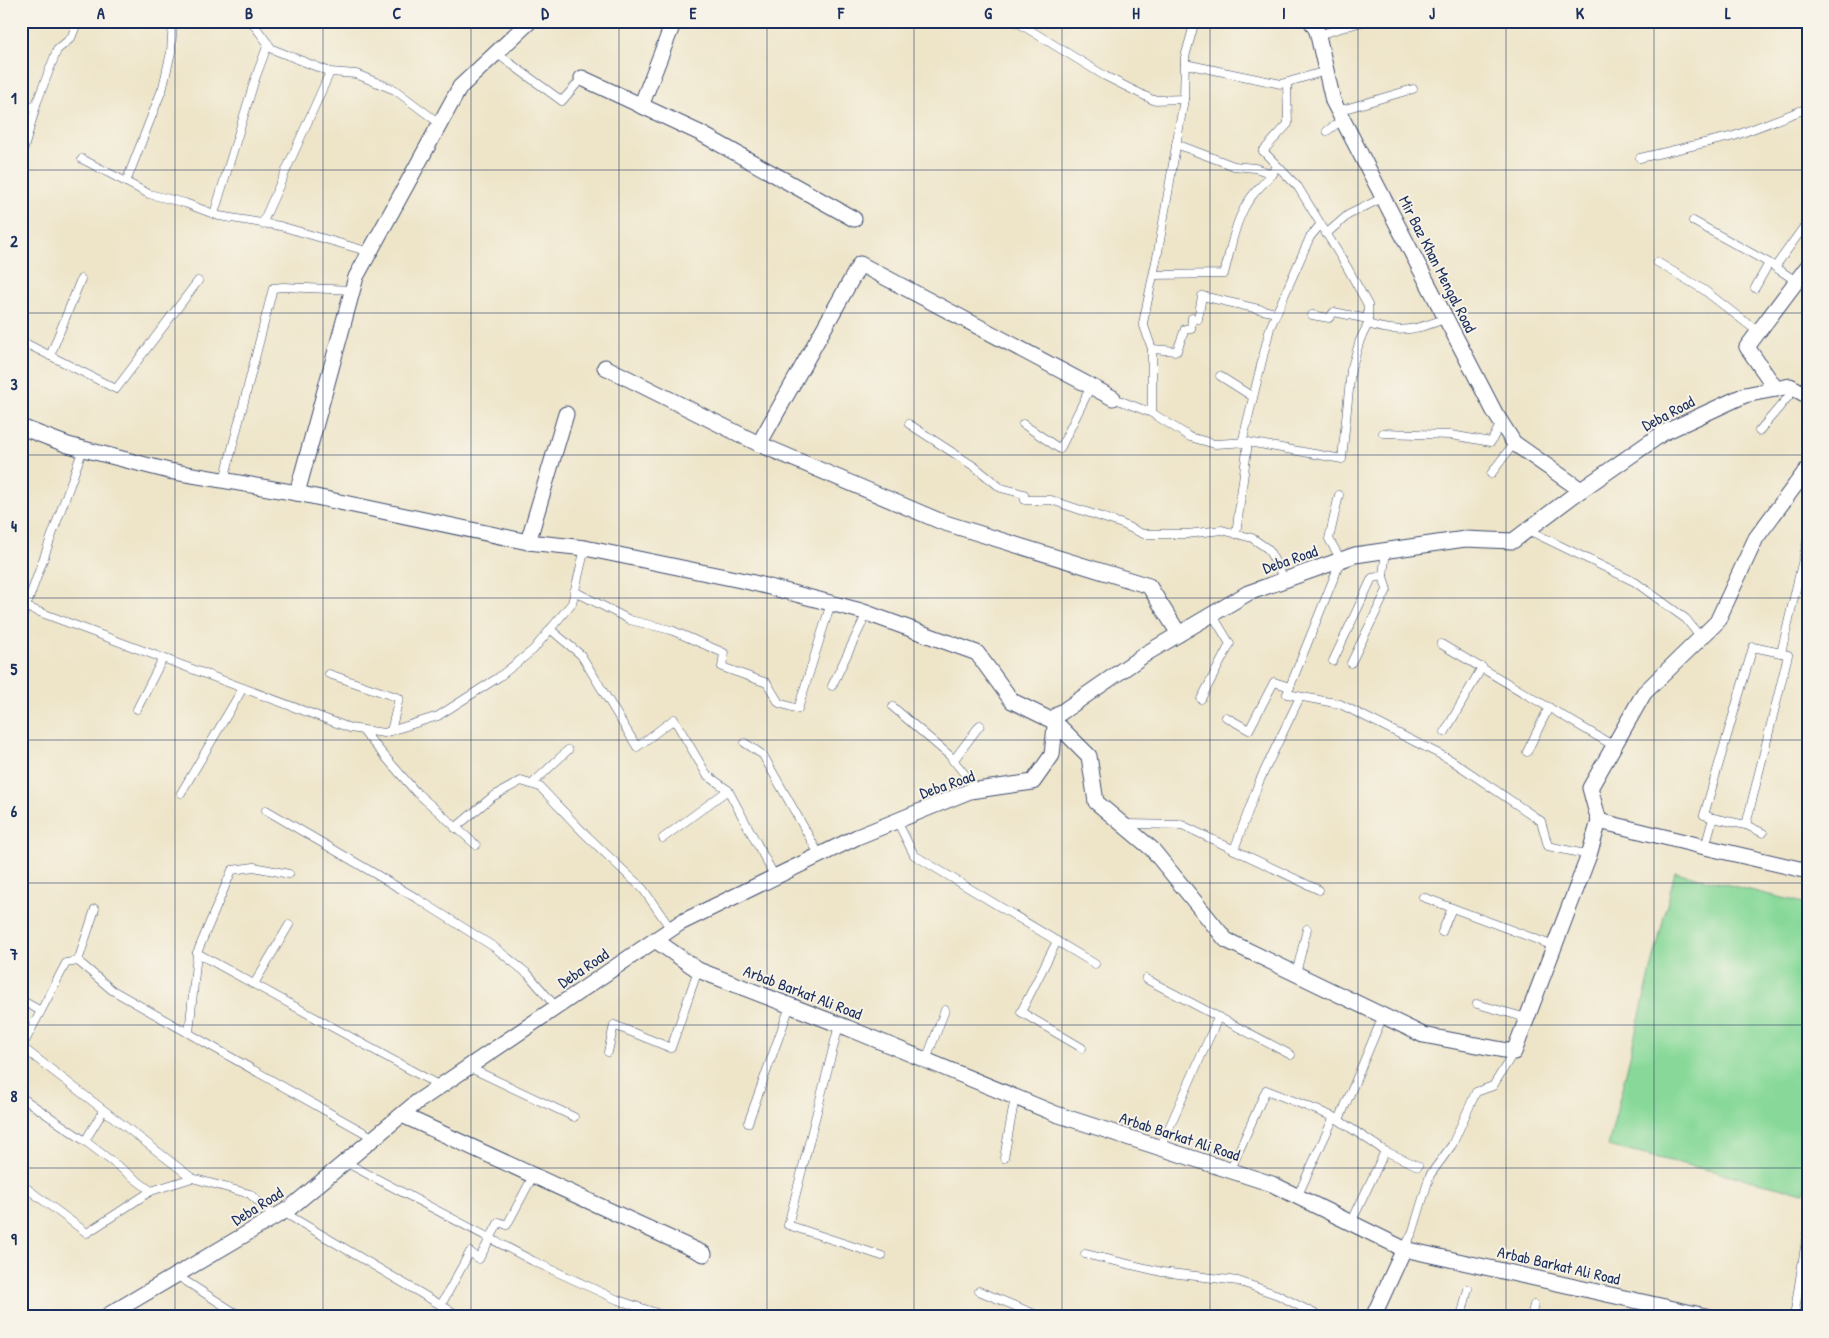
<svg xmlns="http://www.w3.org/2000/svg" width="1829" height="1338" font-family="'Patrick Hand',sans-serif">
  <rect width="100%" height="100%" fill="#f7f3e8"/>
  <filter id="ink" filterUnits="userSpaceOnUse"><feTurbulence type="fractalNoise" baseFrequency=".02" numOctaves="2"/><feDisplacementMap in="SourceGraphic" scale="10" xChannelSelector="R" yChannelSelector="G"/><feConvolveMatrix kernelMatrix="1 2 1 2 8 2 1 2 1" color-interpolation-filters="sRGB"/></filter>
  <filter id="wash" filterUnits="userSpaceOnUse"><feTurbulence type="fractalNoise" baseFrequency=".0096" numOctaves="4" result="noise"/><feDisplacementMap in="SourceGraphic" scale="20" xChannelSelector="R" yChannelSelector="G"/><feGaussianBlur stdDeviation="1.12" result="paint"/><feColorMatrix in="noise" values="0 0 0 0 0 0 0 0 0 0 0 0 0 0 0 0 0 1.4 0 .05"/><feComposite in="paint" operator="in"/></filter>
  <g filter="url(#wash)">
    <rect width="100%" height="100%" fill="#eee5c9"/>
    <path fill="#88d999" stroke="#52847c" d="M1675,872L1808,904V1178L1804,1193L1608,1146Z"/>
  </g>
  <g filter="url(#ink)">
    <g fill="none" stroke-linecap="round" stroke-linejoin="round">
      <defs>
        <g id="service">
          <path d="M157,21L161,23L167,21"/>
          <path d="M251,21L272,49L330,72L356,74L395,90L439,123"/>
          <path d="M1015,21L1105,76L1153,100L1184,99"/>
          <path d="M1318,35L1365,21"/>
          <path d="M496,53L562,101L582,78"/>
          <path d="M1185,64L1281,84L1326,71"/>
          <path d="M21,101L35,108"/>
          <path d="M1338,111L1413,89"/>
          <path d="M1327,131L1343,119"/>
          <path d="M1176,144L1234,166L1255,168L1273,174"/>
          <path d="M1640,158L1734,136L1808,108"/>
          <path d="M21,159L37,102L57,50L71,38L78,21"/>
          <path d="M82,159L149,194L185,203L219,216L280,226L370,252"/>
          <path d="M126,182L163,87L171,52L173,21"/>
          <path d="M214,214L255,79L268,44"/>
          <path d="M1693,221L1769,263L1796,281"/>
          <path d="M262,224L330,72"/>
          <path d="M1326,234L1348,215L1384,197"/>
          <path d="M1657,262L1704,290L1758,332"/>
          <path d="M1775,267L1808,221"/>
          <path d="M1154,275L1224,274C1231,249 1235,217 1252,196C1260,185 1271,178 1277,166"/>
          <path d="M1755,288L1769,263"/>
          <path d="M1312,315L1329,318L1334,312L1368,319"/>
          <path d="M1368,324C1398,334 1418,330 1446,318"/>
          <path d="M21,341L116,389L198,281"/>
          <path d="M1152,349L1177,351L1185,329H1191L1192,318L1198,319L1202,296L1276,313"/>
          <path d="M50,356L81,279"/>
          <path d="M1220,376L1253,397"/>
          <path d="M1113,398L1152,413L1190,437L1215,444L1248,442L1342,459L1351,370L1360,340L1368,324V305L1347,267L1298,187L1263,151L1288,124L1287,83"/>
          <path d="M1152,413V349L1143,323L1158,252L1184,99L1185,57L1195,21"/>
          <path d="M909,424L975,467L1001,488L1024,494L1025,500H1051L1122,524L1143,534H1187L1222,530L1252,538L1268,549L1285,580"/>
          <path d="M1023,424L1060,449L1091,386"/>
          <path d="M1759,431L1795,389"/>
          <path d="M1383,433L1451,435L1491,442L1501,423"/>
          <path d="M1242,443L1270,328L1310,237L1320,225"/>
          <path d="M1491,474L1514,443"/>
          <path d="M224,480L273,288L283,287L353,290"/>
          <path d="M1339,495L1329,539L1341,560L1287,694L1340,704L1451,760L1541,821L1548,846L1589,855"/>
          <path d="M1528,530L1635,582L1686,619L1701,638"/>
          <path d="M1236,534L1248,442"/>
          <path d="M574,591L630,620L671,630L724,653L722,667L767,683L779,703L798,709L831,603"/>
          <path d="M26,607L350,728L384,733L438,716L499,677L533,650L572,603L585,548"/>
          <path d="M21,621L83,449"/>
          <path d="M550,629L581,655L637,747L674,719L707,775L728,790L775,877"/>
          <path d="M1441,644L1614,746"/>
          <path d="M1333,661L1372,578L1383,576L1386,550"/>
          <path d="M1351,663L1387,590L1383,576"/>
          <path d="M329,674L399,698L391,731"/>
          <path d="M832,686L867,613"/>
          <path d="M1201,699L1230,644L1212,614"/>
          <path d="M893,707L949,755L977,789"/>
          <path d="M137,709L163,658"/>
          <path d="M1226,717L1249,730L1274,682L1290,687"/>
          <path d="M362,730L415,791L476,845"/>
          <path d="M1445,732L1482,667"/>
          <path d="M745,743L763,755L820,856"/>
          <path d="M1527,752L1549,707"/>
          <path d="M953,761L980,725"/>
          <path d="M532,784L568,750"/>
          <path d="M181,793L243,688"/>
          <path d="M266,810L418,899L494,947L528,974L556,1007"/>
          <path d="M1713,818L1746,825L1788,655L1781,653"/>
          <path d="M897,821L914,855L1095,964"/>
          <path d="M1126,824L1182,825L1319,890"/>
          <path d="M1746,825L1763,833"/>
          <path d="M455,828L492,797L521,781L540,787L583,832L643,889L671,929"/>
          <path d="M663,838L728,790"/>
          <path d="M1705,847L1713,818L1704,815L1753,647L1781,653L1808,538"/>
          <path d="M1234,850L1259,782L1300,697"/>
          <path d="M1423,897L1554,946"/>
          <path d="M1442,932L1452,908"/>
          <path d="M1057,941L1021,1012L1082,1048"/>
          <path d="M197,953L440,1086"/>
          <path d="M78,961L112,990L374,1138"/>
          <path d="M78,961L66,963L22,1047L192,1178"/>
          <path d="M78,961L95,909"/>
          <path d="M1296,974L1307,929"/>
          <path d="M1146,979L1291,1055"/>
          <path d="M254,984L289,925"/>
          <path d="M21,1000L41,1011"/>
          <path d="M1477,1004L1527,1018"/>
          <path d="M839,1025L788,1225L882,1256"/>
          <path d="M189,1033L197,953L232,870L254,867L289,874"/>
          <path d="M608,1052L614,1025L671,1048L698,970"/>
          <path d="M926,1060L945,1010"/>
          <path d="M468,1067L574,1117"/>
          <path d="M21,1097L85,1141L103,1111"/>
          <path d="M1339,1120L1383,1016"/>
          <path d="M748,1123L790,1006"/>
          <path d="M85,1141L151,1191"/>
          <path d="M1160,1148L1218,1018"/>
          <path d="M1004,1158L1015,1097"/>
          <path d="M345,1162L533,1261L618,1300L668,1317"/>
          <path d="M1230,1171L1266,1090L1334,1117L1385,1151L1418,1166"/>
          <path d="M21,1184L87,1233L151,1191L192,1178L250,1194L275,1217"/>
          <path d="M1297,1197L1334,1117"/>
          <path d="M283,1212L461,1317"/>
          <path d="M1351,1223L1385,1151"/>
          <path d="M1404,1249L1413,1231L1430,1175L1452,1145L1476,1092L1493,1086L1514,1052"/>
          <path d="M1085,1254L1162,1272L1238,1281L1278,1295L1321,1317"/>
          <path d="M176,1275L234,1312L246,1317"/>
          <path d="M979,1291L1042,1317"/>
          <path d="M441,1305L470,1252L479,1259L499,1222L507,1225L533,1176"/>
          <path d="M1461,1317L1468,1289"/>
          <path d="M1531,1317L1534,1305"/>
          <path d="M1794,1317L1807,1234"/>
        </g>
        <g id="minor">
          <path d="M1311,21L1317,31L1333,101L1495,413L1514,443L1581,490"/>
          <path d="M582,78L700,133L854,219"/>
          <path d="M641,106L674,21"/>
          <path d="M605,367L759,444L942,522L1149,586L1179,634"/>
          <path d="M1776,389L1747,347L1808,266"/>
          <path d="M21,427L68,445L169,471L297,493L528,542L585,548L750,582L861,611L977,653L1012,701L1055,722L1089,756L1096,802L1152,849L1226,940L1423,1035L1514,1052L1589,855L1599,821L1590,788L1644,693L1717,622L1756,538L1808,468"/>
          <path d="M759,444L860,264L1113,398"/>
          <path d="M297,493L356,277L460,87L530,21"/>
          <path d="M528,542L566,414"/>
          <path d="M1599,821L1705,847L1808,871"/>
          <path d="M655,940L698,970L848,1028L1056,1114L1272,1184L1404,1249L1710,1317"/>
          <path d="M402,1115L704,1254"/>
          <path d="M105,1317L290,1208L417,1102L680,923L857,837L970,791L1033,782L1052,755L1056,716L1147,653L1248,593L1355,555L1465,539L1513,541L1574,495L1663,433L1745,395L1790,386L1808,396"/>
          <path d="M1373,1317L1404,1249"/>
        </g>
      </defs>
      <use href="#service" stroke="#3b4a6e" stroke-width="9"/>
      <use href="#minor" stroke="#3b4a6e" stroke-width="17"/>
      <use href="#service" stroke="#fff" stroke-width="8"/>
      <use href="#minor" stroke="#fff" stroke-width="15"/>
    </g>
  </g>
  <path fill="none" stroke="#1b2f5e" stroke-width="1" stroke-opacity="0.55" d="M175,21V1317M323,21V1317M471,21V1317M619,21V1317M767,21V1317M914,21V1317M1062,21V1317M1210,21V1317M1358,21V1317M1506,21V1317M1654,21V1317M21,170H1808M21,313H1808M21,455H1808M21,598H1808M21,740H1808M21,883H1808M21,1025H1808M21,1168H1808"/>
  <g text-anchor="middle" stroke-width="4" stroke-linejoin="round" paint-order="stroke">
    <g font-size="16" fill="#1b2f5e" stroke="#f7f3e8">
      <text transform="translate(1438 264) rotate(63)" y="6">Mir Baz Khan Mengal Road</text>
      <text transform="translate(1668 413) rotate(-28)" y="6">Deba Road</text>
      <text transform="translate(1290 559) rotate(-19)" y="6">Deba Road</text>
      <text transform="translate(947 784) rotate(-19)" y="6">Deba Road</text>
      <text transform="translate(583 968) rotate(-34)" y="6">Deba Road</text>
      <text transform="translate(803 992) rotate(21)" y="6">Arbab Barkat Ali Road</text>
      <text transform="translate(1180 1136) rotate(18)" y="6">Arbab Barkat Ali Road</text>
      <text transform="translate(257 1206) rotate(-32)" y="6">Deba Road</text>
      <text transform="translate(1559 1265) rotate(13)" y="6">Arbab Barkat Ali Road</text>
    </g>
  </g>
  <rect width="1829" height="1338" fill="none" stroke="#f7f3e8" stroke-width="55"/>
  <rect x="28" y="28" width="1774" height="1282" fill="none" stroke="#1b2f5e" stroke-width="2"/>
  <g font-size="16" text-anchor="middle" font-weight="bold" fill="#1b2f5e">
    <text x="101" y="19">A</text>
    <text x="249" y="19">B</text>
    <text x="397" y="19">C</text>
    <text x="545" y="19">D</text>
    <text x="693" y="19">E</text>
    <text x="841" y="19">F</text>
    <text x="988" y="19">G</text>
    <text x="1136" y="19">H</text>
    <text x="1284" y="19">I</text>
    <text x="1432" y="19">J</text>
    <text x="1580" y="19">K</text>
    <text x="1728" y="19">L</text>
    <text x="14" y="104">1</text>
    <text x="14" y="247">2</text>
    <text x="14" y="390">3</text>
    <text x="14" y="532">4</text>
    <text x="14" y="675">5</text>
    <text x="14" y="817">6</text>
    <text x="14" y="960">7</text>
    <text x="14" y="1102">8</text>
    <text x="14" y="1245">9</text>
  </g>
</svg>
